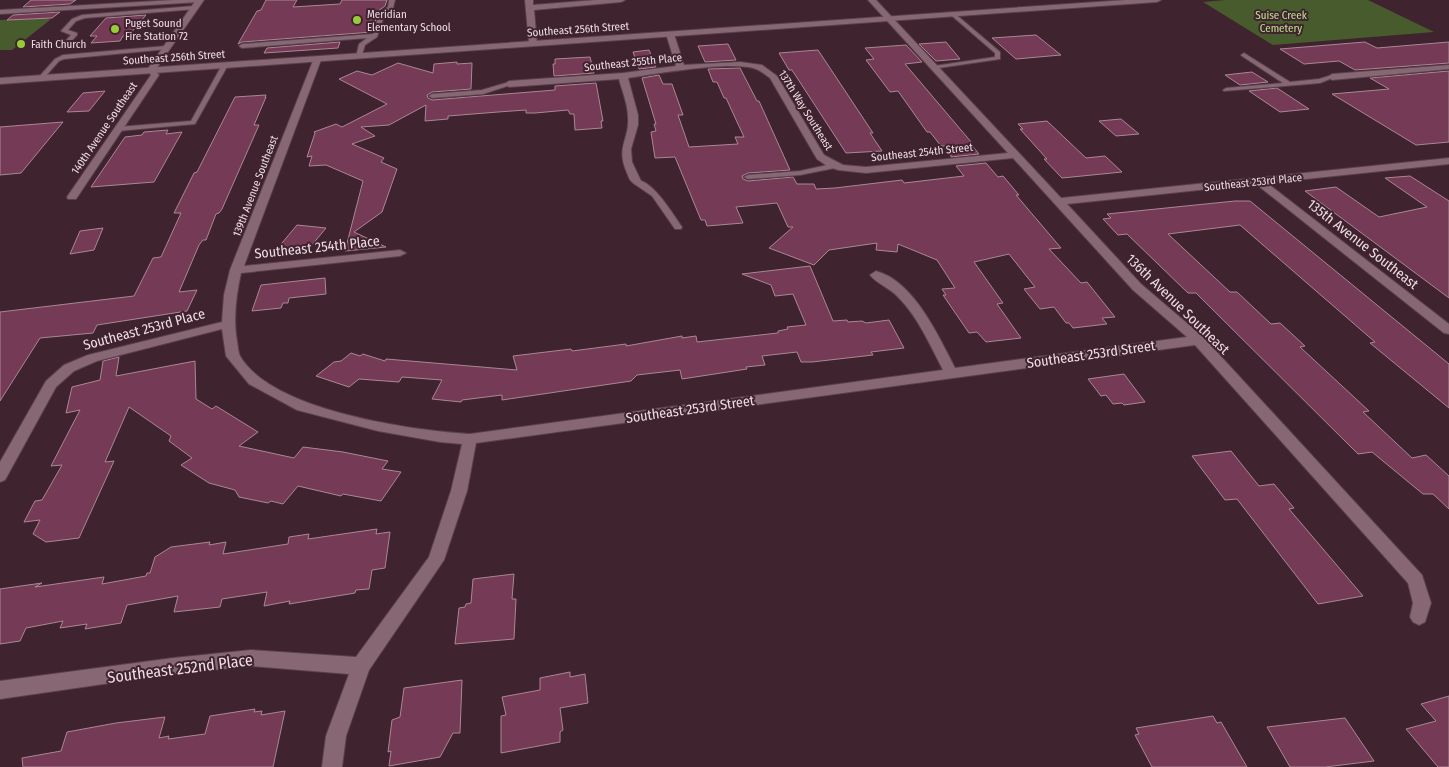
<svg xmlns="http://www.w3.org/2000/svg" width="1449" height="767" font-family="'Fira Sans Condensed',sans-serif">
  <rect width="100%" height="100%" fill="#3f232f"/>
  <g fill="#485b2d">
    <path d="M1225,0H1368L1434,32L1273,45L1203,2Z"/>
    <path d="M47,18L50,20L12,50H0V20Z"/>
  </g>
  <g fill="#753a55" stroke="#aa8795">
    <path d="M31,0H76L70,4L23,7Z"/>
    <path d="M266,0H297L293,7L340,4L342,0H387L385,6L378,11L372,32L242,42L238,44L257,11L261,10Z"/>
    <path d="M60,12L52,18L7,20L13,15Z"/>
    <path d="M146,15L130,34L123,36L120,41L91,43L97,36H90L106,18Z"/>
    <path d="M1036,35L1061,55L1016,59L992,38Z"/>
    <path d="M340,42L338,48L264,53L267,48Z"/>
    <path d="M946,42L960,59L936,61L919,44Z"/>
    <path d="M1365,42L1377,48L1449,42V63L1355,70L1339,61L1304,64L1280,49Z"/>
    <path d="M728,44L736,60L705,62L698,46Z"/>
    <path d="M906,45L922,62L905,64L972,143H970L979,154L951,157L950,146H941L930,132H927L898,91L890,92L866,60L874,59L865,48Z"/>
    <path d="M649,50L656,67L639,69L633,52Z"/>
    <path d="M818,50L873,133H870L882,151L846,153L792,70H789L779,53Z"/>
    <path d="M590,57L594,73L554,76L553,64H555V59Z"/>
    <path d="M457,62V64L472,63L471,89L432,92L427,95L428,98L432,100L555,90V86L596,83L603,121H601L602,128L575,130L574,114H570L568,110L535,113H526V110L498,112L448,116V119L425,121L426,105L389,125L361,127L375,136L352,144L384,158L381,162L397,169L382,212L354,232L386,247L345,251L363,181L326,165L309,166L312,156L307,157L315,133L314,132L336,124L342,127L387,104L339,79L357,71L372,75L398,63L433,73L434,64Z"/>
    <path d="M740,68L757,101H759L790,170L748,173L742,176L743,179L748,181L793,177L797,184H814L816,189L835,188L902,180L904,183L964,176L956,166L986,163L998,177L1003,176L1019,195H1016L1061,248L1049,249L1081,283L1087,282L1115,317L1102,318L1107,324L1073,328L1069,323H1066L1054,307L1040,309L1024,289L1035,287L1009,254L974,262L1003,303L997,304L1021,338L986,342L977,332L969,333L943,295H946L942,289L955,288L937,260L898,244L897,252L876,250L877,243L829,250L814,265L769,248L793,227H788L777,203L736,207L743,223L707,226L705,220H701L675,157L655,158L651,132L656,131L654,124H656L642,78L659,75L663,84H672L683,115H678L689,147L738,144L735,137H744L726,98H724L717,82H713L708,69Z"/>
    <path d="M1449,71V142L1416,145L1332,94L1389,89L1370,78Z"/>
    <path d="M1252,72L1268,82L1240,85L1225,75Z"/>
    <path d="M1277,88L1309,109L1280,112L1249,91Z"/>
    <path d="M105,91L89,111L67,112L83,93Z"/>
    <path d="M266,95L265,98L266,97L254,125H259L222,209L219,213L216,214L206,240H203L199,245L179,292L197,290L187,311L97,325L93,333L40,338L0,401V312L134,296L153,258L161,257L181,213H174L194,173L197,172L235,97Z"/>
    <path d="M1121,119L1139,134L1116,136L1099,121Z"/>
    <path d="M1047,121L1086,158L1105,156L1122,172L1062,178L1044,159H1047L1020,129H1023L1018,124Z"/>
    <path d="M63,122L21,173L0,175V127Z"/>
    <path d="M168,130L166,134L182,132L154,182L91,187L125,137L142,135L144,132Z"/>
    <path d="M1410,176L1449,201V298L1305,191L1336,187L1379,217L1427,207L1385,178Z"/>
    <path d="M1235,201H1250L1449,364V408L1370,343L1375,342L1240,225L1168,234L1230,292H1237L1271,324L1280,323L1305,346L1300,347L1369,411L1363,412L1412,458L1426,455L1449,476V509L1433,494H1423L1372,452L1358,454L1196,293H1188L1127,234L1118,235L1103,219L1111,218L1107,214Z"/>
    <path d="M297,225L326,228L307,251L277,249Z"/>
    <path d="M103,228L94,250L70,254L80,231Z"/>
    <path d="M810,266L833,321L847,320L848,322L862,321L866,323L889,320L904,348L871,352L873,355L812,362H801L797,352L762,356L765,365L746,367L747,369L682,379L680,370L637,375L631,381L502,400V395L462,400L461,402L432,399L442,380L402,377L399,382L359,379L349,387L316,376L334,362L341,361L351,353L360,356L363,354L385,361L386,359L517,370L513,356L571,349L572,351L626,344V346L682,336V338L696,336L697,342L778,333V331L788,329L787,327L806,325L793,294L775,296L771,285L742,274Z"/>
    <path d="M325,278L326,294L289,298L288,303H283L281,308L252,311L261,285Z"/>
    <path d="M119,357L116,376L195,361L196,399L212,409L216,406L258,432L239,446L294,458L303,447L343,452L388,461L382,469L401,472L381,501L343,494L341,496L298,486L283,504L271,501L268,503L239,497L235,490L209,483L181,465L192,458L169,441L171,436L129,407L105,462L114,461L79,538L46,542L33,534L40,520L24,522L35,501L42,500L62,465L51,466L80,410L66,413L72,387L100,380L103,361Z"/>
    <path d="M1124,374L1145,402L1124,405L1122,403L1113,404L1106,395L1101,396L1088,379Z"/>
    <path d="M1231,451L1259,486L1274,484L1294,508L1289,509L1363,596L1318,604L1237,499L1225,500L1192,456Z"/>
    <path d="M377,529L376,534L390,532L385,568L372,570L369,589L356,590L355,593L289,604L290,601L264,606L267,592L222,599L220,607L174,612L178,596L127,605L121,623L85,629L87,624L60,628L63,621L26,628L20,641L0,644V589L42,583L35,587L104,577L102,584L146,576L147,573H150L155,557L171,547L210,542L209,545L226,542L223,554L288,544L289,537L309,534L308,539Z"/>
    <path d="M514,574L512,599H516L514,639L455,644L459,608L465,607L466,604L471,603L473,579Z"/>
    <path d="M570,672V677L585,674L588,703L560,708L563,730L560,732V742L501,753V716L506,715L502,697L540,690V678Z"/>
    <path d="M462,680L460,733H453L440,757L389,766L391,751L388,752L392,720L400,717L404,688Z"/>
    <path d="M1449,696V767H1438L1406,729L1436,721L1421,704Z"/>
    <path d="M255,709L254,712L262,711L261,715L285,711L273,767H23L22,758L61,751L67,732L116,723L165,717L159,738L169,736L168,739L205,734L210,716Z"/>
    <path d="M1213,716L1217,723L1221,722L1247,767H1152L1135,735L1139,734L1136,728Z"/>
    <path d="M1345,718L1374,761L1325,767H1290L1267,727Z"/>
  </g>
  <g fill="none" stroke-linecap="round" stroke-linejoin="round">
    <defs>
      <g id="service">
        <path d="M174,0H203L200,2L0,14V10Z"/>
        <path d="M389,0H395L393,8L385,13L377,37L365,45L361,58L356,57L359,44L367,38L242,48L239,46L242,44L373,34L380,12L388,7Z"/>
        <path d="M194,6L196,7V9L85,18L76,21L68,30L77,33V35L65,48L60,47L71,35L61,31L72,19L82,15Z"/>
        <path d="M953,12L1000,52V59L932,69V67L934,66L995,57V53L951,15V13Z"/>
        <path d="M166,46L168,47V49L64,59L59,61L43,79L38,78L55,59L63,55Z"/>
        <path d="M1244,53L1290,82L1319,79L1332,75L1335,77L1320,83L1224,91L1223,90L1226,88L1283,83L1242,56L1241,55Z"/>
        <path d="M225,63L228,65L195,124L118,131L115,129L118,127L191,121L222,65Z"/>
        <path d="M509,82L512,84L511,85L483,94L432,98L429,96L432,94L482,90Z"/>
        <path d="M832,164L836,166L835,168L800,175L748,179L744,177L748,175L800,171Z"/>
        <path d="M633,179C652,178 672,213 682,227L681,229H675L652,196L633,183Z"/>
      </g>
      <g id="minor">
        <path d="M525,0H533V5L596,0H625L621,2L534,10L537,44L533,46L529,44Z"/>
        <path d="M868,0H876L1061,198L1449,158V164L1267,183L1449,324V334L1444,333L1256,184L1067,204L1141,284L1203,337L1422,575L1431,603L1425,622L1419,625L1413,622L1410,617L1413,603L1408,583L1195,345L476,443L467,491L444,560L369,670L346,736L342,767H322L326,736L349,674L251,666L173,674L0,699V681L173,658L251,650L356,657L429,557L451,491L462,444L440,442L378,431L297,410L249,384L226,356L222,329L97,361L74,371L56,387L5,480L0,482V462L46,381L64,365L88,355L222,322L224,295L230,270L314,58L321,60L244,266L400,250L406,253L400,256L241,273C236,296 233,318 237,341C238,346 238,352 240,356C272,411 411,430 470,434L943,370C930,345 918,317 898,297C890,288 877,284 870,275L876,271C914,281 939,337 955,368L1187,337L1133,290L1013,158L866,173L838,170L827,166L817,159L770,78C766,75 761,71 756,69C733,60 655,74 628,78L638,115V125L631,149L632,162L641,181L636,184C630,182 629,178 627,173C615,146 630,140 628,117C628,104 622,91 619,79L509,87L505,84L509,81L623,73L676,66L666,34L670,32L674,34L684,65L740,62L762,65L777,76L824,155L843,165L866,167L1008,153Z"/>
        <path d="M1449,65V69L1332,80L1328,77L1332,74Z"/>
        <path d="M151,67L159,75L76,199H68L67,197L151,75L147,70Z"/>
      </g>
      <path id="tertiary" d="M196,0H204L154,72H148L147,70Z"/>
      <path id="secondary" d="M1126,0H1161L1157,2L0,84V78Z"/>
    </defs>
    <use href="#service" stroke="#59414c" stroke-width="2"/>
    <use href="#minor" stroke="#59414c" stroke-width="2"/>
    <use href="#tertiary" stroke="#59414c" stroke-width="2"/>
    <use href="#secondary" stroke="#59414c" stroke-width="2"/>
    <use href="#service" fill="#886774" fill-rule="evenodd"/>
    <use href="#minor" fill="#886774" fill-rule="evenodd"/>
    <use href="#tertiary" fill="#886774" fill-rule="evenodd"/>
    <use href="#secondary" fill="#886774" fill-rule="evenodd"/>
  </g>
  <g fill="#97cc38" stroke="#3f232f" stroke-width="2">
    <circle cx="357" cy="20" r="5"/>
    <circle cx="115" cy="29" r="5"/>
    <circle cx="21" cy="44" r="5"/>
  </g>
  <g text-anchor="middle" stroke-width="4" stroke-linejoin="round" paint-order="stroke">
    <g font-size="11" fill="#efdce3" stroke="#3f232f" text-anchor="start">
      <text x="367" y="18">Meridian<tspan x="367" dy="13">Elementary School</tspan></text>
      <text x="125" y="27">Puget Sound<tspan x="125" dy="13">Fire Station 72</tspan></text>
      <text x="31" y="48">Faith Church</text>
    </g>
    <g font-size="11" fill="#bee38c" stroke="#3f232f">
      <text x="1281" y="19">Suise Creek<tspan x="1281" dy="13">Cemetery</tspan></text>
    </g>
    <g font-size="11" fill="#efdce3" stroke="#3f232f">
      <text transform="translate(578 29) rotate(-4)" y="4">Southeast 256th Street</text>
      <text transform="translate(174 57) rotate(-4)" y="4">Southeast 256th Street</text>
      <text transform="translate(633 62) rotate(-6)" y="4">Southeast 255th Place</text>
      <text transform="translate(806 110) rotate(58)" y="4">137th Way Southeast</text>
      <text transform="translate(104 128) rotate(-56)" y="4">140th Avenue Southeast</text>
      <text transform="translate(922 152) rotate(-6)" y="4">Southeast 254th Street</text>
      <text transform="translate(1253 182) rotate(-6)" y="4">Southeast 253rd Place</text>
      <text transform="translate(255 186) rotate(-69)" y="4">139th Avenue Southeast</text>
    </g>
    <g font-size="14" fill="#efdce3" stroke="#3f232f">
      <text transform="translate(1363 244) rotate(38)" y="5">135th Avenue Southeast</text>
      <text transform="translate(317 247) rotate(-6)" y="5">Southeast 254th Place</text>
      <text transform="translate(1178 304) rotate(44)" y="5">136th Avenue Southeast</text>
      <text transform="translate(144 329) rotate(-15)" y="5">Southeast 253rd Place</text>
      <text transform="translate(1091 354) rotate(-8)" y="5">Southeast 253rd Street</text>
      <text transform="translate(690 409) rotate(-8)" y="5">Southeast 253rd Street</text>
    </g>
    <g font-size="16" fill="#efdce3" stroke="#3f232f">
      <text transform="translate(180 668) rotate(-7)" y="6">Southeast 252nd Place</text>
    </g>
  </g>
</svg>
